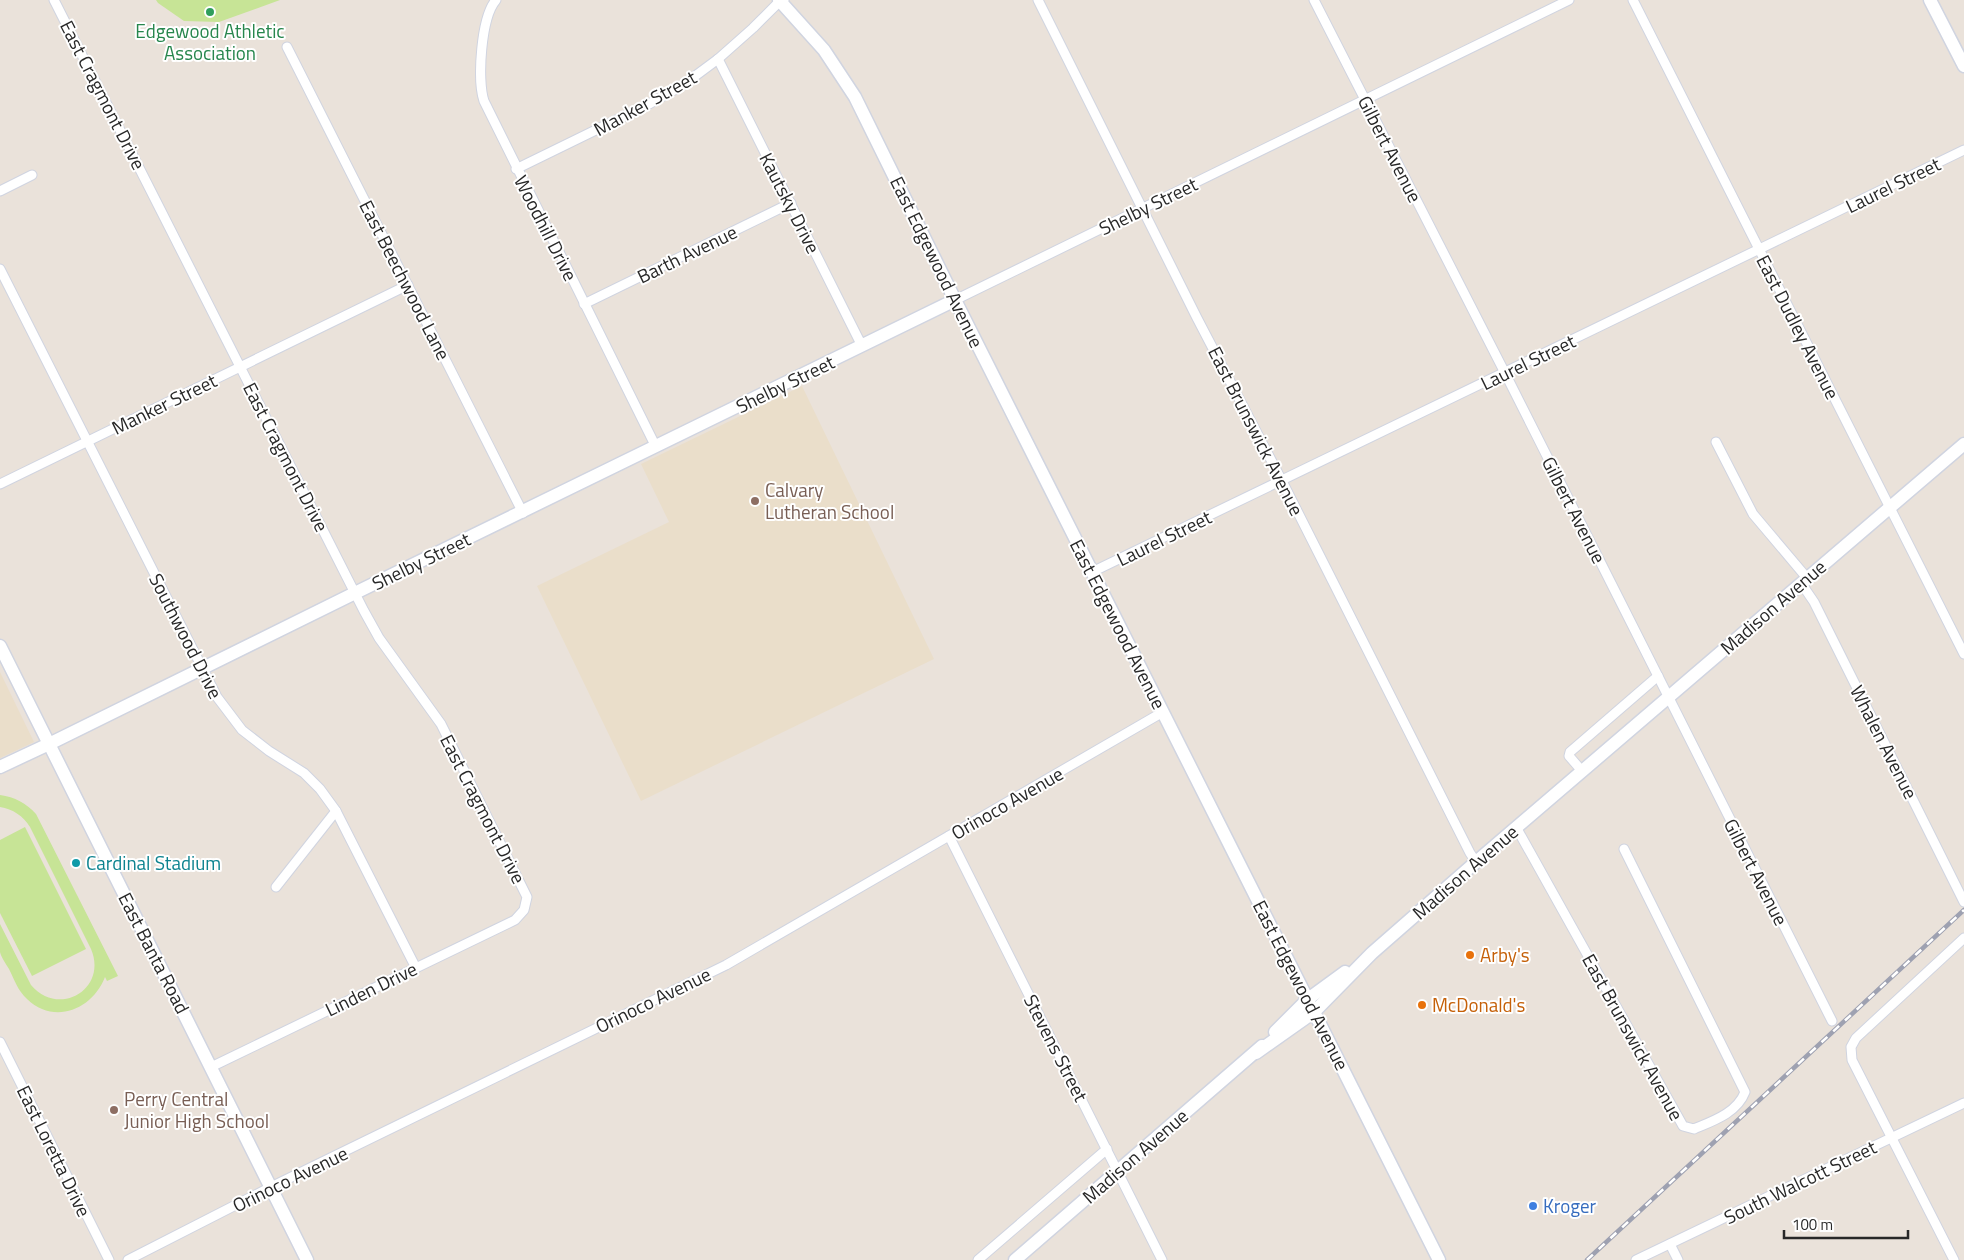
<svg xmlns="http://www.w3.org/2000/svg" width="1964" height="1260" font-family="'Titillium Web',sans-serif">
  <rect width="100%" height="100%" fill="#eae2da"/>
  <g fill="#eadeca">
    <path d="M802,386L934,659L641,801L537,586L669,522L641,464Z"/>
    <path d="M0,672L34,742L0,758Z"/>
  </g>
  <g fill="#c7e496">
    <path d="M156,0H280L219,22L184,21L158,3Z"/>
    <path d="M0,795C15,797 26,803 36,814L118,976L107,981L105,977C92,1010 54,1025 27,999C18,991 14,979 9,969C6,964 1,957 0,952C0,944 0,933 0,924L31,985C59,1018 108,989 91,949L30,827C23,816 13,809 0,807Z"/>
    <path d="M25,827L86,949L32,976L0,913V840Z"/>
  </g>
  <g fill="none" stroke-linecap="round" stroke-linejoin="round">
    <defs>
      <g id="street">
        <path d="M54,0L364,611L379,638L441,724L527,897L524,910L515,920L211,1067"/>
        <path d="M496,0C481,17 477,80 484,101L656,447"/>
        <path d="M1038,0L1197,318L1282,481L1470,853L1476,862"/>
        <path d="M1314,0L1505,373L1832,1021"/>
        <path d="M1633,0L1964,654"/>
        <path d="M287,47L523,513"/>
        <path d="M718,59L862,346"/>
        <path d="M516,169L649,104L683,85L718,59L753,28L777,4L784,0"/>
        <path d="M0,191L32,175"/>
        <path d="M0,269L217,697L242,730L269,751L304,773L320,789L336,811L416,968"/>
        <path d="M955,300L1569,0"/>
        <path d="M584,304L791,203"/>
        <path d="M1716,442L1753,514L1807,578"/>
        <path d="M0,484L408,285"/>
        <path d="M1092,572L1964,150"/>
        <path d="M1801,583L1814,602L1964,902"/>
        <path d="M1582,771L1569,756L1570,752L1658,676"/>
        <path d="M1516,827L1683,1126L1694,1129C1713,1121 1737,1113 1745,1092L1624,849"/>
        <path d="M949,836L1162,1260"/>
        <path d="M276,887L336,811"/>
        <path d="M0,1042L109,1260"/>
        <path d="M1670,1244L1678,1260"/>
        <path d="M128,1260L271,1187L726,965L1163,712"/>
        <path d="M978,1260L1107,1149"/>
        <path d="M1636,1260L1964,1103"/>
        <path d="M1954,1260L1852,1060L1851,1047L1856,1038L1964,938"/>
      </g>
      <g id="secondary">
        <path d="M779,0L824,50L855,97L955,300L1439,1260"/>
        <path d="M1930,0L1964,66"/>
        <path d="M0,646L307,1260"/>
        <path d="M0,767L49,744L355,593L955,300"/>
        <path d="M1275,1032L1308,999L1345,972"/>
        <path d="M1256,1053L1314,1012L1372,953L1476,862L1964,444"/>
        <path d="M1015,1260L1262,1046"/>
      </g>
    </defs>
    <use href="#street" stroke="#d0d4e0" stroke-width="11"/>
    <use href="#secondary" stroke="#d0d4e0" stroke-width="15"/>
    <use href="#street" stroke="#fff" stroke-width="9"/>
    <use href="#secondary" stroke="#fff" stroke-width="12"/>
    <defs>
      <path id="rail" d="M1587,1260L1964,910"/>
    </defs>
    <use href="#rail" stroke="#9ea1b1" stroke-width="4.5"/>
    <use href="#rail" stroke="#fff" stroke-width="2.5" stroke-dasharray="8" stroke-linecap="butt"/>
  </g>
  <circle fill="#2e9e5b" stroke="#fff" stroke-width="2" cx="210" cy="12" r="5"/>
  <g fill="#8d6e63" stroke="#fff" stroke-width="2">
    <circle cx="755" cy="501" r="5"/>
    <circle cx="114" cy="1110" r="5"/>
  </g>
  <circle fill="#0f9aa8" stroke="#fff" stroke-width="2" cx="76" cy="863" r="5"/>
  <g fill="#e8710a" stroke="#fff" stroke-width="2">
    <circle cx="1470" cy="955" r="5"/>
    <circle cx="1422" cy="1005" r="5"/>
  </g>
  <circle fill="#3f7fe0" stroke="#fff" stroke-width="2" cx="1533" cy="1206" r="5"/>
  <g text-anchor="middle" stroke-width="4" stroke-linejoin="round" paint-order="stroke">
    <g font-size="19" fill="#27864d" stroke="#fff">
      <text x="210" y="38">Edgewood Athletic<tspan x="210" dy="22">Association</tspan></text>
    </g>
    <g font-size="19" fill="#282828" stroke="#fff">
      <text transform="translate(103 95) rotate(63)" y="7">East Cragmont Drive</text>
      <text transform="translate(645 103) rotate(-29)" y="7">Manker Street</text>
      <text transform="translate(1390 149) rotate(63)" y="7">Gilbert Avenue</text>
      <text transform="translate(1893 185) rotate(-26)" y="7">Laurel Street</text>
      <text transform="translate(790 203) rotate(63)" y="7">Kautsky Drive</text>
      <text transform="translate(1148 206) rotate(-26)" y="7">Shelby Street</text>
      <text transform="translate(546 228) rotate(63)" y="7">Woodhill Drive</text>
      <text transform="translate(687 254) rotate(-26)" y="7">Barth Avenue</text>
      <text transform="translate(937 262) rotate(64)" y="7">East Edgewood Avenue</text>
      <text transform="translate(405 280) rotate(63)" y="7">East Beechwood Lane</text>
      <text transform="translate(1798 327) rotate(63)" y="7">East Dudley Avenue</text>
      <text transform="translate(1528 362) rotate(-26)" y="7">Laurel Street</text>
      <text transform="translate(785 384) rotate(-26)" y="7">Shelby Street</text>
      <text transform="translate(164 404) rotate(-26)" y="7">Manker Street</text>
      <text transform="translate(1256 431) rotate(63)" y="7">East Brunswick Avenue</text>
      <text transform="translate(286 457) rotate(63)" y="7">East Cragmont Drive</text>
      <text transform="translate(1574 510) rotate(63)" y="7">Gilbert Avenue</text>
      <text transform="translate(1164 538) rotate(-26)" y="7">Laurel Street</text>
      <text transform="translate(421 561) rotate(-26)" y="7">Shelby Street</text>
      <text transform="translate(1773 607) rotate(-41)" y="7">Madison Avenue</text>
      <text transform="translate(1118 624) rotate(63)" y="7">East Edgewood Avenue</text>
      <text transform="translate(186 636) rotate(63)" y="7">Southwood Drive</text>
      <text transform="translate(1884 742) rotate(63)" y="7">Whalen Avenue</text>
      <text transform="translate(1007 803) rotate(-30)" y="7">Orinoco Avenue</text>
      <text transform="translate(483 809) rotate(63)" y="7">East Cragmont Drive</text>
      <text transform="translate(1465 872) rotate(-41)" y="7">Madison Avenue</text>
      <text transform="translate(1756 872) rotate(63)" y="7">Gilbert Avenue</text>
      <text transform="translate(154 953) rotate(63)" y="7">East Banta Road</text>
      <text transform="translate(1301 985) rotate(63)" y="7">East Edgewood Avenue</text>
      <text transform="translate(371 989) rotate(-26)" y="7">Linden Drive</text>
      <text transform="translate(653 1000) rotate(-26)" y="7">Orinoco Avenue</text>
      <text transform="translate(1633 1037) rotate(61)" y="7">East Brunswick Avenue</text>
      <text transform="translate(1056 1048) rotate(63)" y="7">Stevens Street</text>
      <text transform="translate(54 1151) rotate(64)" y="7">East Loretta Drive</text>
      <text transform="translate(1135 1156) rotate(-41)" y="7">Madison Avenue</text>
      <text transform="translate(290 1179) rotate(-26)" y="7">Orinoco Avenue</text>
      <text transform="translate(1800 1182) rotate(-26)" y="7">South Walcott Street</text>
    </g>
    <g font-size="19" fill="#785e54" stroke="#fff" text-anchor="start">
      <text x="765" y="497">Calvary<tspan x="765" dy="22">Lutheran School</tspan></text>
      <text x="124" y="1106">Perry Central<tspan x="124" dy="22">Junior High School</tspan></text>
    </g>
    <g font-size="19" fill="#0d838f" stroke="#fff" text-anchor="start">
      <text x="86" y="870">Cardinal Stadium</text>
    </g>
    <g font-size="19" fill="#c56008" stroke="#fff" text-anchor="start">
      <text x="1480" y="962">Arby's</text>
      <text x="1432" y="1012">McDonald's</text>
    </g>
    <g font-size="19" fill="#366cbe" stroke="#fff" text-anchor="start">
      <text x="1543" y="1213">Kroger</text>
    </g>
  </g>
  <path d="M1784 1230v8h124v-8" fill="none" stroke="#282828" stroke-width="2.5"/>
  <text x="1792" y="1230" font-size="15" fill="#282828" stroke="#ffffff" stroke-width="4" paint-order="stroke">100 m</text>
</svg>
